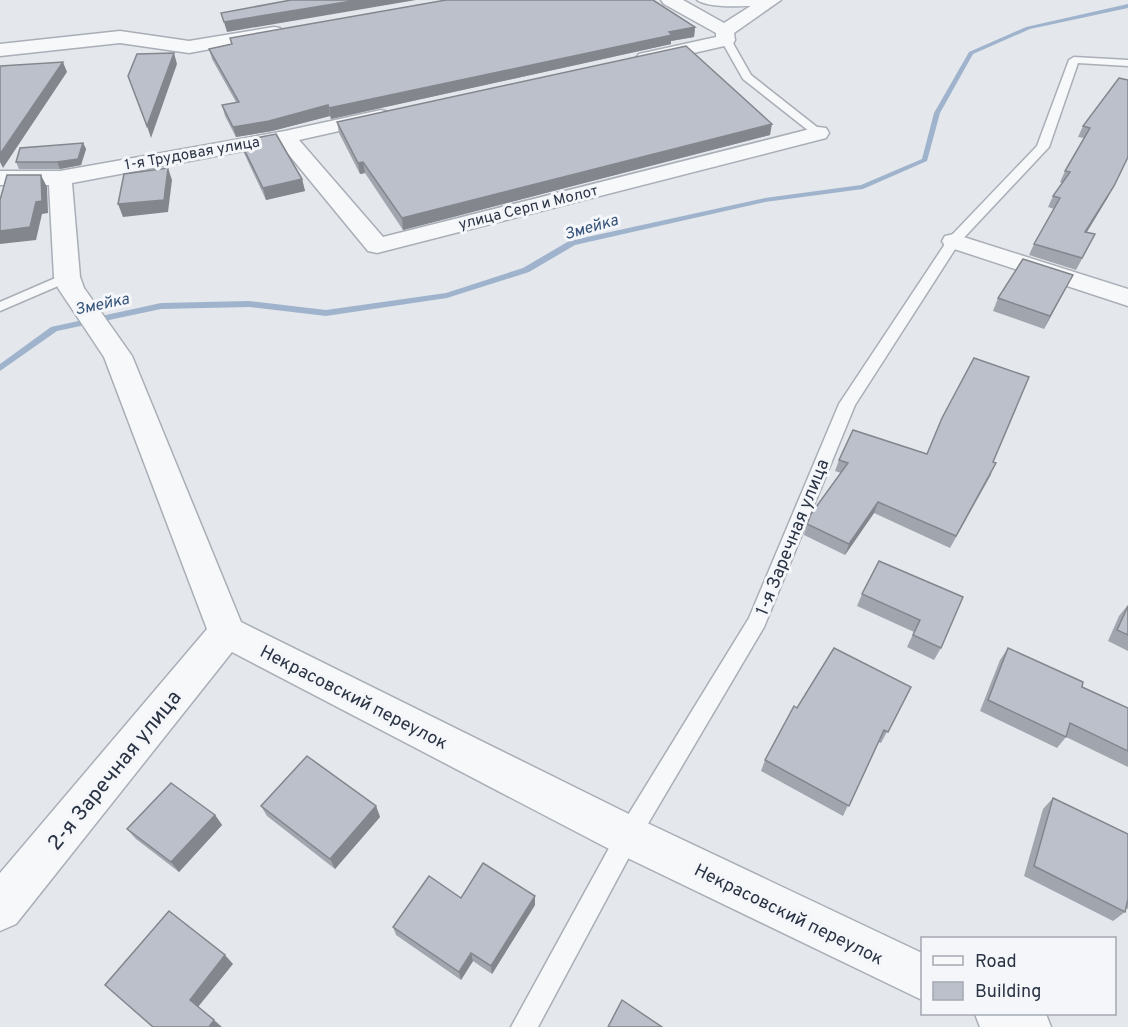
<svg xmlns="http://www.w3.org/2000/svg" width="1128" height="1027" font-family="Overpass,sans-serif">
  <rect width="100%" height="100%" fill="#e4e7ec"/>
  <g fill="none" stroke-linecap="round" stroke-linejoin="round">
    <path fill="#9fb4cc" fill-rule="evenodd" d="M1128,4V8L1030,29L973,54L940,113L927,161L863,189L765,202L575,245L529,272L447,298L326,316L249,307L161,309L57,331L0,371V364L51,327L161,303L249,301L326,310L446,293L523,268L569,241L765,198L861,185L922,159L934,113L969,52L1026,27Z"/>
    <defs>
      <g id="lane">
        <path d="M697,0H773L775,2L770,5C752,5 712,10 697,0Z"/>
        <path d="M722,38H730L751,75L822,131V135H814L743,79L721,40Z"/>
        <path d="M1074,57L1128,60V66L1078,63L1049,147L959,243L855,405L764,627L636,844L538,1027H511L620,828L749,618L839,404L949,238L1037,146L1069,60Z"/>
        <path d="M67,273L72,274L74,277L72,280L0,311V302Z"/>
      </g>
      <g id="street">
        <path d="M661,0H683L724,23L760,0H781L734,33L735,40L733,44L646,64L639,62L636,58L639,54L716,37V33L664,4Z"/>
        <path d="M274,27L280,28L283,32L280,36L189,53L120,43L0,56V44L120,31L189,41Z"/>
        <path d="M381,110L388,112L391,116L388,120L299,140L383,237L818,127L826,128L829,133L826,138L377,253L368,251L280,144L72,183L80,277L84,288L132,356L241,622L643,821L922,953V1000L613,851L232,652L16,924L0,931V873L207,629L104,357L58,288L54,277L49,185H0V171H60L285,131Z"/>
        <path d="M954,234L1128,289V306L945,246L942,241L945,236Z"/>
        <path d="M975,1014H1046L1051,1027H980Z"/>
      </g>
    </defs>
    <use href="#lane" stroke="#a9aeb7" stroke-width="3"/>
    <use href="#street" stroke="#a9aeb7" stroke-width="3"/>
    <use href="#lane" fill="#f7f8fa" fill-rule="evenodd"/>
    <use href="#street" fill="#f7f8fa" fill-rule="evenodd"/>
  </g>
  <g fill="#a1a5ae">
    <path d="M695,27L694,37L671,41V44L331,119L330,116L272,131L236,137L225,116L222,105L236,102L212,59L209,49L232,44L230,38Z"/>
    <path d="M1119,78L1108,197L1087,232L1095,234L1089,246L1076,270L1029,255L1034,244L1054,209L1048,207L1053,196L1062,183L1060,182L1065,171L1084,138L1078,137L1083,126Z"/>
    <path d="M337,122L770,135L403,230L365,173L360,174L339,133Z"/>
    <path d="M240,141L302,179L305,191L266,200L244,153Z"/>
    <path d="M83,143L86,149L81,165L60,169H19L16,162Z"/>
    <path d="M1066,288L1044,329L993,311L998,298Z"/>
    <path d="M927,454L993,462L991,475L950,548L874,513L845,555L804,535L807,524L841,473L835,471L839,460Z"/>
    <path d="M879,561L941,648L934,660L907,647L914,632L857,606L862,594Z"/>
    <path d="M1128,605V651L1108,641L1119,616Z"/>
    <path d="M1008,648L1082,687L1128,708V767L1066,737L1057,748L980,711L1000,660Z"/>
    <path d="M911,687L881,743L878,742L843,816L761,771L765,760L797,708Z"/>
    <path d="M1053,798L1128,834V909L1126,908L1125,912L1113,921L1024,876L1043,809Z"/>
    <path d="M261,806H376L380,817L335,869L267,816Z"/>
    <path d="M215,815L222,825L179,872L136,839L127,829Z"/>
    <path d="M535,896V905L492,974L473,961L461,980L396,935L393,927L461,898Z"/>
  </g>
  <g fill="#83868d">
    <path d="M358,0H416L227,32L224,22Z"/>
    <path d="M695,27L694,37L671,41V44L331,119L329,108L669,32Z"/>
    <path d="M174,53L177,64L151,138L147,126Z"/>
    <path d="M63,62L67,72L3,168L0,162V154Z"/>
    <path d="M328,105L330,116L272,131L236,137L233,127Z"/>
    <path d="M772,124L770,135L403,230L402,218Z"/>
    <path d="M83,143L86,149L81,165L60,169L57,162Z"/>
    <path d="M1128,157L1108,197L1080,243L1085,232Z"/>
    <path d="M363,162L365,173L360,174L358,163Z"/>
    <path d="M168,168L172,180L168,212L123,217L118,204Z"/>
    <path d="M41,175L47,187L48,213L42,214L36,240L0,244V231Z"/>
    <path d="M302,179L305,191L266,200L263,188Z"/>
    <path d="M1073,275L1066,288L1044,329L1050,316Z"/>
    <path d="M878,502L874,513L845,555L849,544Z"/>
    <path d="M376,806L380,817L335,869L330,859Z"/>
    <path d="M215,815L222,825L179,872L171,862Z"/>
    <path d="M535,896V905L492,974L491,966Z"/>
    <path d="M471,953L473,961L461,980L459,972Z"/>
    <path d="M225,955L233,964L198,1007L190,1000Z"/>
    <path d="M214,1020L222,1027H209Z"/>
  </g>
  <g fill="#bbc0ca" stroke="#83868d" stroke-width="1.5">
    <path d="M291,0H358L224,22L221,13Z"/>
    <path d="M446,0H653L695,27L669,32L672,35L329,108L328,105L269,121L233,127L222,105L239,102L209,49L232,44L230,38Z"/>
    <path d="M686,46L772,124L402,218L363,162L358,163L337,122Z"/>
    <path d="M174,53L147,126L128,76L137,54Z"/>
    <path d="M63,62L0,154V66Z"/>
    <path d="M1119,78L1128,80V157L1114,186L1085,232L1095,234L1082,258L1034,244L1060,198L1053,196L1070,172L1065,171L1090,128L1083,126Z"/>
    <path d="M276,134L302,179L263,188L240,141Z"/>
    <path d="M83,143L78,159L57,162H16L20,148Z"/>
    <path d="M168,168L164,200L118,204L124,174Z"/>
    <path d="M7,175H41L42,201L36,202L30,227L0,231V200Z"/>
    <path d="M1023,259L1073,275L1050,316L998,298Z"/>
    <path d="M974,358L1029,377L993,462L996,463L956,536L878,502L849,544L807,524L811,514L848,463L839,460L853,430L927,454L942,418Z"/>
    <path d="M879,561L963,597L941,648L913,635L920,620L862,594Z"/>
    <path d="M1128,606V635L1117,630Z"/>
    <path d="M834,648L911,687L888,732L884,730L849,806L765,760L794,706L797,708Z"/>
    <path d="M1008,648L1083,682L1082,687L1128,708V751L1070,723L1066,737L988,700Z"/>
    <path d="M307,756L376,806L330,859L261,806Z"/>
    <path d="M171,783L215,815L171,862L127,829Z"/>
    <path d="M1053,798L1128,834V899L1125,912L1034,866Z"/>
    <path d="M483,863L535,896L491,966L471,953L459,972L393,927L429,876L461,898Z"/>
    <path d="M169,911L225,955L190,1000L214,1020L209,1027H153L105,985Z"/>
    <path d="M622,1000L662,1027H608Z"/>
  </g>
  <g text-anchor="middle" stroke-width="6" stroke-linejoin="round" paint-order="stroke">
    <g font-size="15" fill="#2b3445" stroke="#f4f6f9">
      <text transform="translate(192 153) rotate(-10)" y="5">1-я Трудовая улица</text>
      <text transform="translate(528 207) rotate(-14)" y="5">улица Серп и Молот</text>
    </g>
    <g font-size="16" font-style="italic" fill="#34527a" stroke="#f4f6f9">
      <text transform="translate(591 226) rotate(-16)" y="6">Змейка</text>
      <text transform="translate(102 303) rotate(-12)" y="6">Змейка</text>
    </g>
    <g font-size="18" fill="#2b3445" stroke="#f4f6f9">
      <text transform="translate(792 537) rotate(-68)" y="6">1-я Заречная улица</text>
      <text transform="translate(354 697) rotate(27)" y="6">Некрасовский переулок</text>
      <text transform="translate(789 914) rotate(26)" y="6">Некрасовский переулок</text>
    </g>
    <g font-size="21" fill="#2b3445" stroke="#f4f6f9">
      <text transform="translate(114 770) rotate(-51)" y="7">2-я Заречная улица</text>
    </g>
  </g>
  <rect x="921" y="937" width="195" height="78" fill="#f4f6f9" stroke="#a4a8b1" stroke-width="1.5"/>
  <rect x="933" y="956" width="30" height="9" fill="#f7f8fa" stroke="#a4a8b1" stroke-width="1.5"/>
  <text x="975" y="967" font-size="18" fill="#2b3445">Road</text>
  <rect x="933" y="982" width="30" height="18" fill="#bbc0ca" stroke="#a4a8b1" stroke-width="1.5"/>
  <text x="975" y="997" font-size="18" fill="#2b3445">Building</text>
</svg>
